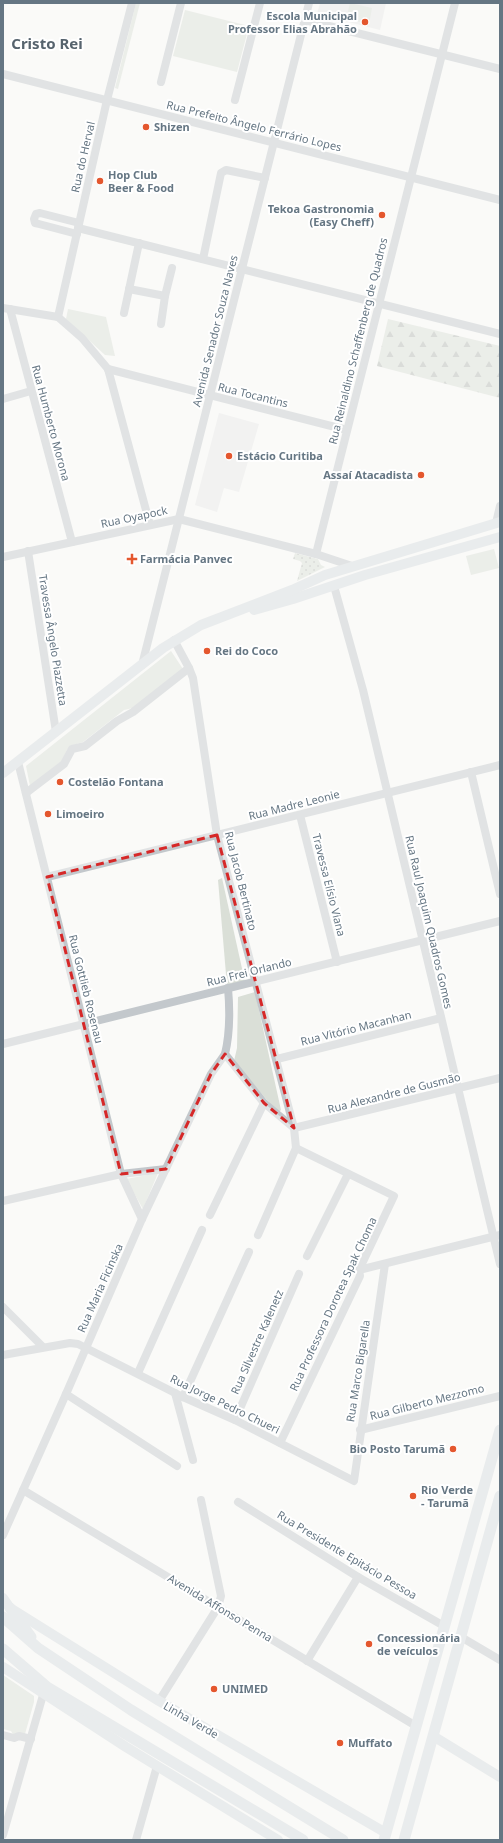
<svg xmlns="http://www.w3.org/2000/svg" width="503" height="1843" font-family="'Noto Sans',sans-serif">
  <defs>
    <pattern id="grass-dots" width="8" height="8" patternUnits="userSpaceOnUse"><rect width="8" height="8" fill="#dadfd7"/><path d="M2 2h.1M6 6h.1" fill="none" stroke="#b4b9b4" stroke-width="1.8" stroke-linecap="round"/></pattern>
    <pattern id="forest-firs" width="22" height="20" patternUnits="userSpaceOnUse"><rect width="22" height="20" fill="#dadfd7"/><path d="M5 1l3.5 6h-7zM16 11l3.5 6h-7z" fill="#b4b9b4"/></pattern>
  </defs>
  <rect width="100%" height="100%" fill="#fafaf8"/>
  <g fill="#e8e9e9">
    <path d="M320,3H386L380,30L317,14Z"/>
    <path d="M219,413L259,424L239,492L224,488L217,512L195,505Z"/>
  </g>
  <path fill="url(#grass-dots)" d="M295,553L318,559L321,565L325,567L297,581L302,563L300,561L293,559Z"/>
  <path fill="url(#forest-firs)" d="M388,319L500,346V398L377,366Z"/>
  <g fill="#dadfd7">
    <path d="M136,3H140L118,89L115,88Z"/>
    <path d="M350,3L372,8L369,24L346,19Z"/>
    <path d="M185,10L249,26L237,72L173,56Z"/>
    <path d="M68,309L106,317L115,356L105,355L66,319Z"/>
    <path d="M494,549L499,568L471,575L466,556Z"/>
    <path d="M171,651L183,669L133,708L124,710L83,742L70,746L67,750L62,761L30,786L26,766Z"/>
    <path d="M222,878L245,982L227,986L218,880Z"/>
    <path d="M255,992L281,1110L278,1113L234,1061L237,1048L238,997Z"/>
    <path d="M158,1173L143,1209L126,1179Z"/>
    <path d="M3,1675L34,1696V1702L25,1734L14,1736L11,1731L3,1729Z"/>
  </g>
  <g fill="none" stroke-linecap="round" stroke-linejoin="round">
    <g stroke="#c3c8cc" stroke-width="8">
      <path d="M305,20L500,69"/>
      <path d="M3,74L500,200"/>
      <path d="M161,82L181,3"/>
      <path d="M235,100L260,3"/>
      <path d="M78,228L500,334"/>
      <path d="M77,234L39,224L35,223L34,219L36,214L40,213L79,223"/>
      <path d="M203,259L221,173L226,170L265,178"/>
      <path d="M129,289L165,296L172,268"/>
      <path d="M3,308L58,317L82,338L108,369L150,525"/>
      <path d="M10,309L72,542"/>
      <path d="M124,313L139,243"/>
      <path d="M58,317L107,100L132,3"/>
      <path d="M161,324L165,296"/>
      <path d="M108,369L347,430"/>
      <path d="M3,399L31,391"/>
      <path d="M496,523L500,506"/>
      <path d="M28,551L56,732"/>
      <path d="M316,554L455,3"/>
      <path d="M3,557L179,519L316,554L352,566"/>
      <path d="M334,586L363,690L500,1264"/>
      <path d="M174,640L189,668L193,678L217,835L294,1128L500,1078"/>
      <path d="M142,665L309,3"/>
      <path d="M18,762L121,1174L142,1219"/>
      <path d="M471,772L500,894"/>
      <path d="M26,793L64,764L72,749L85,746L117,721L133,712L189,668"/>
      <path d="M300,815L337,962"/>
      <path d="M47,877L500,765"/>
      <path d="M228,988C230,1010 230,1033 225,1054L264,1103L294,1128L296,1148L394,1196L359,1270L360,1276L280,1443"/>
      <path d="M3,1044L500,921"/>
      <path d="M277,1059L441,1018"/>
      <path d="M3,1201L121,1174L166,1169"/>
      <path d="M210,1215L264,1103"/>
      <path d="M258,1235L296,1148"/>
      <path d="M307,1256L348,1174"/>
      <path d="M359,1270L500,1235"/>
      <path d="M3,1307L43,1347"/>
      <path d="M3,1355L70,1343L78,1344L183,1397L235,1420L354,1481L385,1264"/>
      <path d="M138,1373L202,1230"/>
      <path d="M175,1393L193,1460"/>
      <path d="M66,1394L177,1466"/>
      <path d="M183,1397L249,1252"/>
      <path d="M235,1420L299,1274"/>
      <path d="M360,1430L500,1396"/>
      <path d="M23,1490L416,1726"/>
      <path d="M238,1502L358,1577L444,1626"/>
      <path d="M3,1535L66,1394L142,1219L211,1074L225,1054"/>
      <path d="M461,1637L500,1660"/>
      <path d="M307,1661L358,1577"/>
      <path d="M159,1701L218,1607L221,1596L201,1500"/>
      <path d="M3,1735L14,1738L19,1736L31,1739"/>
      <path d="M3,1835L43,1695"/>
      <path d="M136,1840L157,1766"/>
    </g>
    <g stroke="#d6dbdf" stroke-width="10">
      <path d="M254,610L293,599L365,575L500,537"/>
      <path d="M3,773L163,648L201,625L292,590L325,575L500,522"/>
      <path d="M3,1598L10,1608L159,1701L386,1833"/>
      <path d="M3,1667L126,1747L278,1840"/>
      <path d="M433,1736L500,1777"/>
    </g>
    <g stroke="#d6dbdf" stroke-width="11">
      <path d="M10,1608L31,1637"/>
      <path d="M3,1617L38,1648L131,1710L343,1840"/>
      <path d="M3,1649L47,1687L303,1840"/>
      <path d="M384,1840L500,1430"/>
      <path d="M404,1840L500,1496"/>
    </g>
  </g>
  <path d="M0 0H503V1843H0ZM217,835L294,1128L264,1103L225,1054L211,1074L166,1169L121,1174L47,877Z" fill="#fafaf8" fill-opacity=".55" fill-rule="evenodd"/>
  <path fill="none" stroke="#d62828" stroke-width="3" stroke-dasharray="8 5" stroke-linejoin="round" d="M217,835L294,1128L264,1103L225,1054L211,1074L166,1169L121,1174L47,877Z"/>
  <g fill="#e4572e" stroke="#fff" stroke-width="1.5">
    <circle cx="365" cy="22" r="4"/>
    <circle cx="146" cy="127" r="4"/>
    <circle cx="100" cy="181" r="4"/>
    <circle cx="382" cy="215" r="4"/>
    <circle cx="229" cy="456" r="4"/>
    <circle cx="421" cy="475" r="4"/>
    <path d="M130 553h4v4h4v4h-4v4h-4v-4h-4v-4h4z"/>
    <circle cx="207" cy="651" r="4"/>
    <circle cx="60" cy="782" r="4"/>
    <circle cx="48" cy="814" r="4"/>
    <circle cx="453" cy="1449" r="4"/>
    <circle cx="413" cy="1496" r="4"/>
    <circle cx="369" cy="1644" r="4"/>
    <circle cx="214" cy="1689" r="4"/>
    <circle cx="340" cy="1743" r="4"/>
  </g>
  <g text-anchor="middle" stroke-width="4" stroke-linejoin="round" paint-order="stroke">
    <g font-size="11" font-weight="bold" fill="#657683" stroke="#fff" text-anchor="start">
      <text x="357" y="20" text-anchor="end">Escola Municipal<tspan x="357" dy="13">Professor Elias Abrahão</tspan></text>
      <text x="154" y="131">Shizen</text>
      <text x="108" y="179">Hop Club<tspan x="108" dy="13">Beer &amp; Food</tspan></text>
      <text x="374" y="213" text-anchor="end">Tekoa Gastronomia<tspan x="374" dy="13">(Easy Cheff)</tspan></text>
      <text x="237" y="460">Estácio Curitiba</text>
      <text x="413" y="479" text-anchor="end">Assaí Atacadista</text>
      <text x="140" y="563">Farmácia Panvec</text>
      <text x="215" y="655">Rei do Coco</text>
      <text x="68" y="786">Costelão Fontana</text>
      <text x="56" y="818">Limoeiro</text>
      <text x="445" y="1453" text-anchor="end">Bio Posto Tarumã</text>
      <text x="421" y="1494">Rio Verde<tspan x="421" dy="13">- Tarumã</tspan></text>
      <text x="377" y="1642">Concessionária<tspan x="377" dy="13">de veículos</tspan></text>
      <text x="222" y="1693">UNIMED</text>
      <text x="348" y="1747">Muffato</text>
    </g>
    <g font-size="11" fill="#657683" stroke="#fff">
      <text transform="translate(254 126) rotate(14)" y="4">Rua Prefeito Ângelo Ferrário Lopes</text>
      <text transform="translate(83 157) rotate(-77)" y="4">Rua do Herval</text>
      <text transform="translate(215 331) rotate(-76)" y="4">Avenida Senador Souza Naves</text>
      <text transform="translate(358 341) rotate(-76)" y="4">Rua Reinaldino Schaffenberg de Quadros</text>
      <text transform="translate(253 395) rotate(14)" y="4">Rua Tocantins</text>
      <text transform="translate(51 423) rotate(75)" y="4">Rua Humberto Morona</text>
      <text transform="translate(134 517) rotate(-12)" y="4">Rua Oyapock</text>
      <text transform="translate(53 640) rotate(81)" y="4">Travessa Ângelo Piazzetta</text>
      <text transform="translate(294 805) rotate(-14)" y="4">Rua Madre Leonie</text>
      <text transform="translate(241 881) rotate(76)" y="4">Rua Jacob Bertinato</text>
      <text transform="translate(329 885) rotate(76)" y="4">Travessa Elísio Viana</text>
      <text transform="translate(429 922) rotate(77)" y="4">Rua Raul Joaquim Quadros Gomes</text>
      <text transform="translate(249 972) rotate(-14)" y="4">Rua Frei Orlando</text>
      <text transform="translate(86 989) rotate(76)" y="4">Rua Gottlieb Rosenau</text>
      <text transform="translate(356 1028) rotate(-14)" y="4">Rua Vitório Macanhan</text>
      <text transform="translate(394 1093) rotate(-14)" y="4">Rua Alexandre de Gusmão</text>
      <text transform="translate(100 1288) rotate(-66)" y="4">Rua Maria Ficinska</text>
      <text transform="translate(333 1304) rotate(-65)" y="4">Rua Professora Dorotea Spak Choma</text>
      <text transform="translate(257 1342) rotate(-66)" y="4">Rua Silvestre Kalenetz</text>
      <text transform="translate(358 1371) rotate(-81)" y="4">Rua Marco Bigarella</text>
      <text transform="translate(427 1402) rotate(-14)" y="4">Rua Gilberto Mezzomo</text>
      <text transform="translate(225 1404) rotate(26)" y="4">Rua Jorge Pedro Chueri</text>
      <text transform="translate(347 1555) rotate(31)" y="4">Rua Presidente Epitácio Pessoa</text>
      <text transform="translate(220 1608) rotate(31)" y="4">Avenida Affonso Penna</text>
      <text transform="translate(191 1720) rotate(30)" y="4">Linha Verde</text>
    </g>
    <g font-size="15" font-weight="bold" fill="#57646e" stroke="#fff">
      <text x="47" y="49">Cristo Rei</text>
    </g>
  </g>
  <rect width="503" height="1843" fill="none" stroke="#657683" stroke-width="8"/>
</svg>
